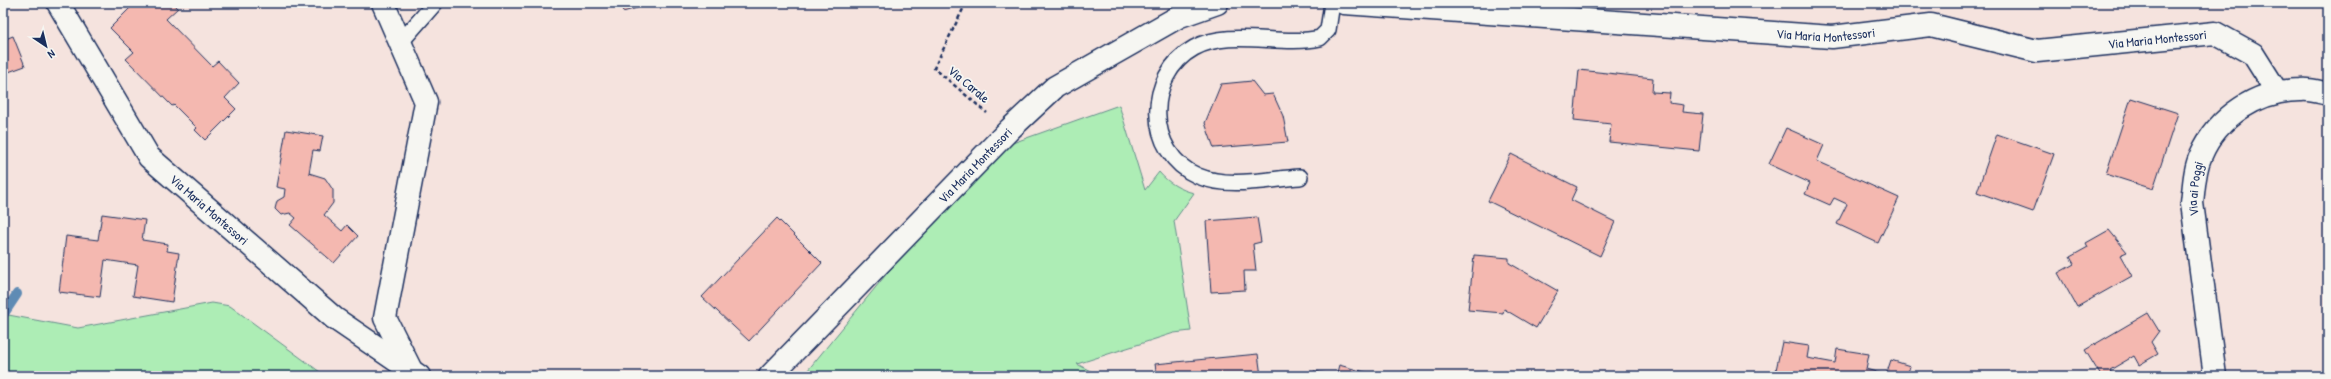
<svg xmlns="http://www.w3.org/2000/svg" width="2331" height="379" font-family="'Patrick Hand',sans-serif">
  <rect width="100%" height="100%" fill="#f5e3de"/>
  <filter id="ink" filterUnits="userSpaceOnUse"><feTurbulence type="fractalNoise" baseFrequency=".025" numOctaves="2"/><feDisplacementMap in="SourceGraphic" scale="8" xChannelSelector="R" yChannelSelector="G"/><feConvolveMatrix kernelMatrix="1 2 1 2 8 2 1 2 1" color-interpolation-filters="sRGB"/></filter>
  <g filter="url(#ink)">
    <g fill="#adedb5" stroke="#648e8a">
      <path d="M1119,105L1145,190L1159,172C1168,183 1181,190 1194,193L1174,221L1191,331L1174,333L1077,364L1100,376H803L916,238L1007,145Z"/>
      <path d="M212,303L230,306L320,372V376H3V314L78,328Z"/>
    </g>
    <g fill="none" stroke-linecap="round" stroke-linejoin="round">
      <path stroke="#5f8bb4" stroke-width="10" d="M3,315L17,294"/>
    </g>
    <g fill="#f4b8b0" stroke="#1b2f5e">
      <path d="M135,3H173L178,8L166,19L212,66L218,61L239,83L225,98L236,109L205,140L195,130L197,128L174,105L172,106L126,59L134,52L110,28Z"/>
      <path d="M621,3H654L623,12Z"/>
      <path d="M13,36L25,66L3,74V40Z"/>
      <path d="M1579,70L1653,78L1652,92L1670,93L1669,103L1683,105L1682,112L1703,114L1699,151L1609,142L1611,124L1574,120Z"/>
      <path d="M1252,81L1263,95L1273,94L1283,116L1288,142L1214,148L1205,123L1221,84Z"/>
      <path d="M2131,98L2178,113L2153,189L2106,174Z"/>
      <path d="M1786,128L1824,145L1817,161L1899,198L1878,243L1837,224L1847,204L1834,198L1830,205L1805,194L1810,183L1769,164Z"/>
      <path d="M286,130L323,136L320,151L313,150L309,173L325,178L333,190V203L324,215L342,231L347,225L358,236L334,263L290,225L296,218L290,213L281,215L275,209L277,201L284,197L285,189L276,187Z"/>
      <path d="M1997,134L2054,154L2033,212L1977,192Z"/>
      <path d="M1511,154L1577,187L1571,200L1615,222L1600,256L1488,201Z"/>
      <path d="M102,214L145,220L142,240L168,244L167,251L179,253L172,302L133,296L138,265L105,260L100,297L59,292L66,236L98,240Z"/>
      <path d="M1257,217L1261,242L1253,244L1256,271H1244L1245,290L1211,292L1206,221Z"/>
      <path d="M777,218L822,263L749,341L702,297Z"/>
      <path d="M2109,230L2127,252L2120,255L2132,276L2077,307L2058,273L2074,264L2070,257L2088,247L2086,243Z"/>
      <path d="M1474,255L1509,258V263L1558,291L1536,328L1504,309L1503,313L1468,310Z"/>
      <path d="M2148,313L2159,331L2151,342L2158,354L2139,365L2134,356L2110,370L2113,376H2101L2085,350Z"/>
      <path d="M1782,342L1809,346L1807,358L1835,363L1837,349L1869,354L1866,369L1886,375L1891,360L1910,366L1907,376H1785L1786,372L1776,370Z"/>
      <path d="M1258,354L1261,376H1157L1155,364Z"/>
      <path d="M1339,365L1361,371L1380,376H1313L1314,371L1336,376Z"/>
    </g>
    <g fill="none" stroke-linecap="round" stroke-linejoin="round">
      <defs>
        <g id="lane">
          <path d="M400,43L435,3"/>
          <path d="M1300,177C1268,179 1229,189 1198,176C1145,153 1145,75 1194,48C1230,28 1281,47 1320,38L1328,30L1332,3"/>
        </g>
        <g id="street">
          <path id="s1" d="M58,3L149,157L334,318L419,376"/>
          <path d="M383,3L426,102L385,318L410,368"/>
          <path id="s2" d="M1344,3L1832,37L1931,25L2037,51L2215,33L2253,54L2277,92"/>
          <path id="s3" d="M770,376L1010,129L1055,87L1180,16L1217,3"/>
          <path id="s4" d="M2215,376L2192,203C2194,187 2194,170 2201,155C2218,116 2258,90 2301,90C2310,89 2319,92 2328,94"/>
        </g>
      </defs>
      <use href="#lane" stroke="#1b2f5e" stroke-width="18"/>
      <use href="#street" stroke="#1b2f5e" stroke-width="25"/>
      <path stroke="#1b2f5e" stroke-width="2.5" stroke-dasharray="4 3" stroke-linecap="butt" d="M966,3L934,68L987,113"/>
      <use href="#lane" stroke="#f6f6f2" stroke-width="15"/>
      <use href="#street" stroke="#f6f6f2" stroke-width="22"/>
    </g>
  </g>
  <g text-anchor="middle" stroke-width="3.5" stroke-linejoin="round" paint-order="stroke">
    <g font-size="13" fill="#1b2f5e" stroke="#f6f6f2">
      <text dy="5" stroke="none"><textPath href="#s2" startOffset="483">Via Maria Montessori</textPath></text>
      <text dy="5" stroke="none"><textPath href="#s2" startOffset="819">Via Maria Montessori</textPath></text>
      <text transform="translate(969 84) rotate(40)" y="5">Via Carale</text>
      <text dy="5" stroke="none"><textPath href="#s3" startOffset="294">Via Maria Montessori</textPath></text>
      <text dy="5" stroke="none"><textPath href="#s4" startOffset="189">Via ai Poggi</textPath></text>
      <text dy="5" stroke="none"><textPath href="#s1" startOffset="259">Via Maria Montessori</textPath></text>
    </g>
  </g>
  <rect width="2331" height="379" fill="none" stroke="#f6f6f2" stroke-width="16"/>
  <rect x="8" y="8" width="2315" height="363" fill="none" stroke="#1b2f5e" stroke-width="1.5" filter="url(#ink)"/>
  <g transform="translate(46 46) rotate(145)" stroke="#f6f6f2" stroke-width="3" paint-order="stroke">
  <path d="M0-3L7 15L0 10L-7 15Z" fill="#1b2f5e"/>
  <text y="-6" font-size="11" font-weight="bold" text-anchor="middle" fill="#1b2f5e">N</text>
  </g>
</svg>
